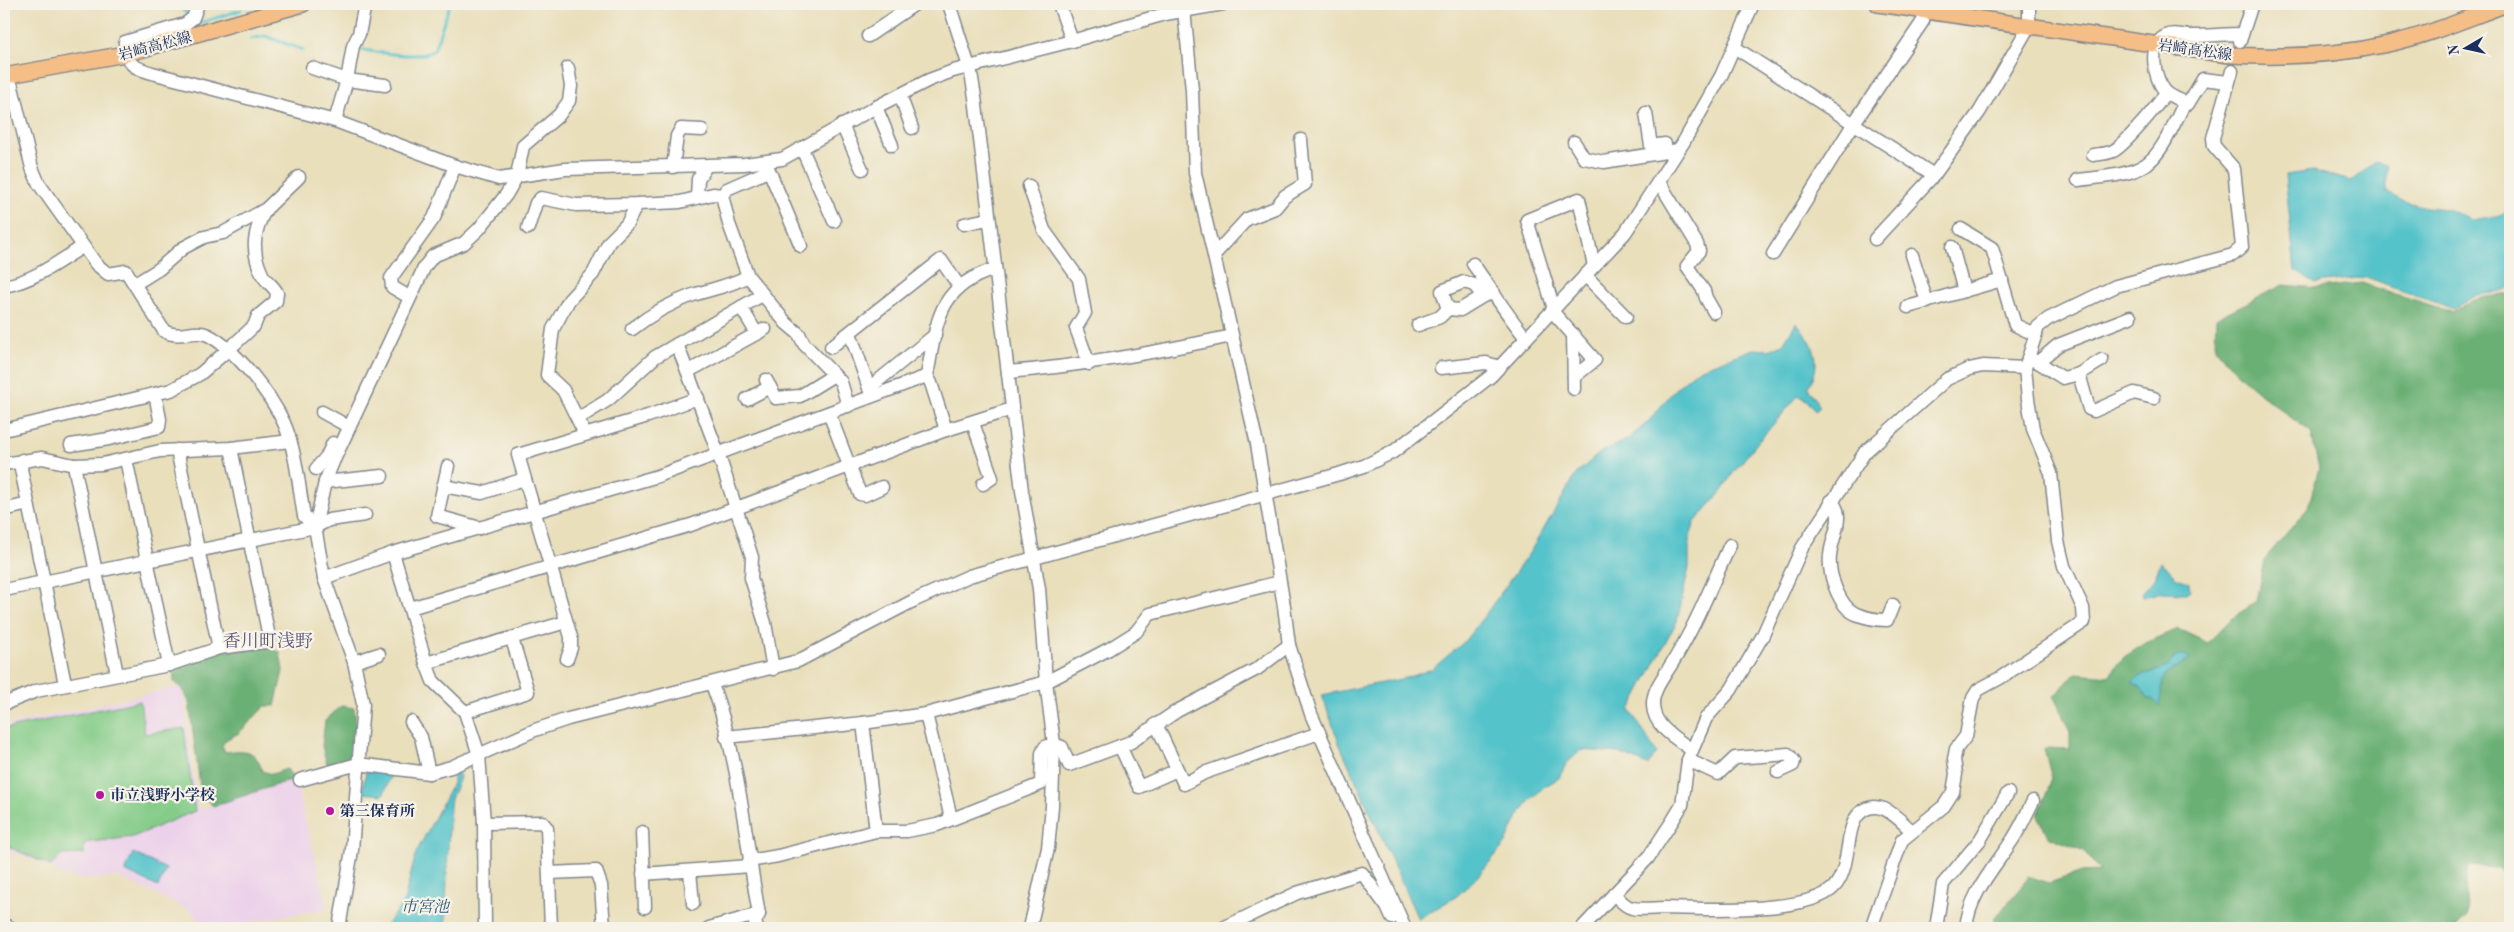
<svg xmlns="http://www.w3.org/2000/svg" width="2514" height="932" font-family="'Old Standard TT','Noto Serif JP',serif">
  <rect width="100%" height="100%" fill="#f7f3e8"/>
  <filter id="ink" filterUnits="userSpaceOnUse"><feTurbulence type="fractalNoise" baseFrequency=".02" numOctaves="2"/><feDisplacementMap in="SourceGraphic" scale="10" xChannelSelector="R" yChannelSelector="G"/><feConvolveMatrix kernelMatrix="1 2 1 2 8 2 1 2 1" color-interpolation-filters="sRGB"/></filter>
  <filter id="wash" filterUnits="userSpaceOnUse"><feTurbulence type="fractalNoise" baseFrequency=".0096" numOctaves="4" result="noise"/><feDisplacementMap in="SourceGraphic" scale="20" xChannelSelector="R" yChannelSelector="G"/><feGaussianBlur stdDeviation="1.12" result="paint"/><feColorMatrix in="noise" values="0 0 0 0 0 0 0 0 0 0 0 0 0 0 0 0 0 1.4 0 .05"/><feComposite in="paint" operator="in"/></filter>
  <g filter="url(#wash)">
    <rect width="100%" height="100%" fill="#e9dfbb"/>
    <path fill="#ecd1ea" d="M182,686L198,810L295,780L328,908L217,928L202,923L191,911L119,877L85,879L63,875L39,862L4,849V726Z"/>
    <path fill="#84cc88" stroke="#507e73" d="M140,701L145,734L184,728L195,811L133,837L84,843V854L62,855L51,866L9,847L4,819V729Z"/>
    <g fill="#6bb074" stroke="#437069">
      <path d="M2362,283L2452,312L2479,298L2510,294V885L2498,868L2468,866L2465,890L2468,916L2456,928H1999L1994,919L2017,893L2028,876L2049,883L2082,872L2100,871L2084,851L2048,836L2038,815L2052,779L2044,748L2070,749V732L2054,696L2076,673L2109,676L2124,657L2146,643L2178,629L2208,643L2231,619L2256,602L2264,560L2308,508L2319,468L2311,432C2275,406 2242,383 2215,347L2216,318L2283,285L2319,288Z"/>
      <path d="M268,648L280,652L283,671L275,706H265L239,733L227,739L222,745L225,752C244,750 256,748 262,771L272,774L287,769L294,779L213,806L201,794L189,702L183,689L174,682L173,667L220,651Z"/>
      <path d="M341,706L354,708L357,729L352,754L342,762L327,764L322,746L325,721Z"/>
    </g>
    <g fill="#55c3ca" stroke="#387994">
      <path d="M2377,161L2386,166V190L2400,200L2426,207L2447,209L2471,220L2497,216L2510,210V287L2501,292L2477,295L2454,309L2366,277L2316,283L2295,271L2285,175L2313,171L2351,181Z"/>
      <path d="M1796,323C1814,342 1824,363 1808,387L1820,407L1815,411L1807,400L1798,396L1757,443L1733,473L1722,491L1695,522L1689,540V568L1677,621L1630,710L1657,753L1648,765L1619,753L1581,750L1566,764L1559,778L1544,787L1530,800L1518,816L1506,843L1477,877L1457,896L1418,919L1339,743L1322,695L1406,678L1432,669L1463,643L1485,615L1530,552L1577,473L1601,452L1628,439L1647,423L1677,387L1699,369L1753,349L1769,350L1783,344Z"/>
      <path d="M2161,562L2175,577L2189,583L2190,590L2186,593L2161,592L2144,597L2142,593L2155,578Z"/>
      <path d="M2178,656H2185L2190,659C2172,673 2162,668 2161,694C2161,699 2159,701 2159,706L2152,699H2148C2144,690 2141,685 2132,683L2138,677L2167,667Z"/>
      <path d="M457,770L460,777C458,786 450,796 450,806C448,846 446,887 446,928H384L404,901L416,853L453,783V773Z"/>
      <path d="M366,771L392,773L383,795L362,793Z"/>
      <path d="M133,853L166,869L158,887L125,871Z"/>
    </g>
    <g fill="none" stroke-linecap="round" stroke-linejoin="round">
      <g stroke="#55c3ca" stroke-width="3">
        <path d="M143,4H151"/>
        <path d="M177,4L189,16"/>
        <path d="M196,19L200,23L241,10"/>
        <path d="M250,39L265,36L303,50"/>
        <path d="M357,49C374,51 421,61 434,50L450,4"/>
      </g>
    </g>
  </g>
  <g filter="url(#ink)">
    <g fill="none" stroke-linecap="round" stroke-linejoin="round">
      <defs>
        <g id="minor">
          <path d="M198,4L193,18L185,24L125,42C125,66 135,68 156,74L335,121L455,166L499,179L565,169L744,164L782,159L876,107L929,80L953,71L1072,41L1165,14L1223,4"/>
          <path d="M949,4L971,73L975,97L1022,491L1039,589L1046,682L1054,744L1052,806L1048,848L1030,928"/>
          <path d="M1059,4L1072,41"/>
          <path d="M1184,10L1192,90L1195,173L1257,444L1284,606L1289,645L1311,714L1405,928"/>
          <path d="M1958,16L1959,4"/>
          <path d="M868,36L915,4"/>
          <path d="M2240,41L2252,4"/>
          <path d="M1734,47L1934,175"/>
          <path d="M312,68L347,80L385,85"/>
          <path d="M9,75L32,168L39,184L96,264L108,274L126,271L164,331C180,340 194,328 208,335C236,349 271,395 284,423C296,450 299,488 304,516L315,527"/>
          <path d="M2228,82L2203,79L2188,104C2181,100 2170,97 2165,91C2154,79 2147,44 2166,36C2174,32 2183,36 2192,36C2209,36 2225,34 2242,34"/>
          <path d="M900,95L912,128"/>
          <path d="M876,107L892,145"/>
          <path d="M1646,113L1651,146L1665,144"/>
          <path d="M335,121L347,80L353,46L359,34L365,4"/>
          <path d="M842,125L862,169"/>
          <path d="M1574,142L1584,158L1604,162L1678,150"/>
          <path d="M802,149L834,221"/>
          <path d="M2093,155C2099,154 2107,154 2113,151C2124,146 2160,103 2166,92"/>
          <path d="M766,163L801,246"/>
          <path d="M673,167L677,136L681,129L702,130"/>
          <path d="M768,171L727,189L722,195L729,224L748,276L786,323L799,334L804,344L841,382L848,406"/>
          <path d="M2078,180C2154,172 2152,169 2185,102"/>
          <path d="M1659,182L1697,244L1699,251L1687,266L1704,291L1706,298L1714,312"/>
          <path d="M1029,186L1044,230L1079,279L1085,313L1076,328L1089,364"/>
          <path d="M697,197L698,179L706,166"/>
          <path d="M964,224L988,219"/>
          <path d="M528,228L536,203L541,198L576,205L637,204L680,202L713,194L722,195"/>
          <path d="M1961,229L1992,248L2015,325L2036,335"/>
          <path d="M1875,239L1934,175L1980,111L2029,26V4"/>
          <path d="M1952,247L1964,291"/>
          <path d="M1773,254L1854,123L1923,21L1924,11"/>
          <path d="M1214,255L1247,219L1275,208L1285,196L1305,184L1301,140"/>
          <path d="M1912,255L1927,302"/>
          <path d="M1473,264C1491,289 1507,315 1526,338"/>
          <path d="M1585,275L1626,317"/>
          <path d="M135,284L159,269L183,248L204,237L223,233L266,209L299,177"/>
          <path d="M4,286C33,281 57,263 82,247"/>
          <path d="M409,297L392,287L391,278L434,218L455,166"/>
          <path d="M741,307L757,334"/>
          <path d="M1908,307L2002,280"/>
          <path d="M1448,309L1442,291L1464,282L1474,285L1483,296"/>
          <path d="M1554,309L1527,220L1579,199L1594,266"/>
          <path d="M1552,311L1595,360L1574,377"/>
          <path d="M1418,325L1440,317L1448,309L1460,310L1483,296L1494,293"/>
          <path d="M632,329C650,315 671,303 693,295C711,289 731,286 748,276"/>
          <path d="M850,333L871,394"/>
          <path d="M1573,334L1574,389"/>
          <path d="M677,344L718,453L752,557L751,578L765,623L773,669"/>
          <path d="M831,347L941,260L959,286"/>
          <path d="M2028,358L2038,362L2058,345L2130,317"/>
          <path d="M2038,362L2063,378L2079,374L2102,360"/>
          <path d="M1441,368L1486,363L1500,367"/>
          <path d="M689,371L765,329"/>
          <path d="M1008,372C1084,366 1158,352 1232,336"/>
          <path d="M2079,374L2089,409L2094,411L2134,393L2154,398"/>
          <path d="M927,376L931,383L946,430"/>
          <path d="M766,380L776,398L800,396L834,375"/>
          <path d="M869,388L935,335"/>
          <path d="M747,399L770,387"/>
          <path d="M322,412L342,423"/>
          <path d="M829,413L860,494L865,495L882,487"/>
          <path d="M579,418L608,400L655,357L762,295"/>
          <path d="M973,423L992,478L983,484"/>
          <path d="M4,430L171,390L200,374L228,350L254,326L258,316L276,301L277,293C274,286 266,282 262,274C251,251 253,231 266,209"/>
          <path d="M585,434L563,390L547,375L553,329L569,300L593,274L609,242L627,224L637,204"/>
          <path d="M71,445L109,439L159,427L160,419L155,394"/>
          <path d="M177,450L219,648"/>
          <path d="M126,459L169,665"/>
          <path d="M22,460L21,469L65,684"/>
          <path d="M4,464L42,458L74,465L102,464L160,451L231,448L290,441"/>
          <path d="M74,465L117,674"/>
          <path d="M448,466L437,516L480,528"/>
          <path d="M316,469L327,456L333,443"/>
          <path d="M325,482L382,476"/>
          <path d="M443,486L482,493L524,479"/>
          <path d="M1831,501C1847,516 1831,537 1830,556C1828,574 1839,607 1856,614C1866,618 1877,620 1887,620L1893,605"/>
          <path d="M4,510L28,504"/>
          <path d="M393,553L426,663L433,681L465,712L479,755L484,823L485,928"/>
          <path d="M324,578L393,553L658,476L927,376C937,323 936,287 995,269"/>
          <path d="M4,590L315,527L329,520L365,515"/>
          <path d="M410,608L691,525L946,430L1012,409"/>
          <path d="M567,659L571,648V637L518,455L648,416L698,398"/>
          <path d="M354,662L379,654"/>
          <path d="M426,663L566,622"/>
          <path d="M4,704L36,691L169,665L219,648L265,642L269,637L231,448"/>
          <path d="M465,712L528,692L512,639"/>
          <path d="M926,714L951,818"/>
          <path d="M411,722L421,737L429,773"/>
          <path d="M863,723L876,831"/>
          <path d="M1156,724L1184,784L1204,773L1319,733"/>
          <path d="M726,737L863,723L926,714L1046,682L1109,649L1136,632L1150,614L1280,582"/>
          <path d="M1120,746L1139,787L1177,770"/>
          <path d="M1692,750C1677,739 1654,727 1653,706C1652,692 1662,679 1669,668C1694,630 1711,586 1730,545"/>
          <path d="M1688,760L1718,774L1735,758L1788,754L1794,761L1793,765L1778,772"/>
          <path d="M300,780L358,764L429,773L451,767L535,730L568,719L798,661L913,601L969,576L1339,474L1364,466L1393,452L1491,376L1625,233L1683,143L1721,76L1753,4"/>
          <path d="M484,823L542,822L547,828L551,928"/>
          <path d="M642,832L645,907"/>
          <path d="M749,861L778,856L876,831H907L937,825L1041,784L1042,753L1045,747L1054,744L1062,747L1069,765L1131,742L1177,711L1257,669L1289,645"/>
          <path d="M690,871L693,904"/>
          <path d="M549,873L596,871L601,885L604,928"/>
          <path d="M643,874L750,866"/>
          <path d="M1614,894C1619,899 1624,906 1632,908C1642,910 1655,908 1666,908C1702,909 1809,914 1834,887C1852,868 1844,827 1860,813C1880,796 1898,819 1912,831"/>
          <path d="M4,925L11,928"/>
          <path d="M339,928L352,850L363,704L354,662L324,578L315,527L325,482L333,462L425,266L433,256L464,243L479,229L506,195L517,176L523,146L559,115L569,101L571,86L568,68"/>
          <path d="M709,928L759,914C745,838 739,757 712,684"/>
          <path d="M757,928L755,922L759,914"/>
          <path d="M1223,928L1297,893L1362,873L1387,907L1392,918"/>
          <path d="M1582,928L1648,858L1673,820L1682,805L1688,760L1706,718L1731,690L1762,637L1802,548L1865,452L1947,379L1969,369L1983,366L2025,368"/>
          <path d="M1871,928L1902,840L1944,806L1953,792L1956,774L1954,759L1956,749L1966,736L1973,698L1978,690L2000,678L2084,622L2083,608L2064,566L2058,541L2051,473L2033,429L2028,399L2025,368L2038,327L2048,319L2116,286L2233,255L2242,247L2234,169L2214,146L2213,138L2232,71"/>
          <path d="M1936,928L1943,884L1980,840L2008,793"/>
          <path d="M1966,928C1969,894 1995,867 2013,839C2021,827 2027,813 2033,801"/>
        </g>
        <g id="major">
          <path d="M1878,4L2229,55C2284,58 2335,56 2388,44C2429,35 2468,18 2507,4"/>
          <path d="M4,76L125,54L303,4"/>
        </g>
      </defs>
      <use href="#minor" stroke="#82878c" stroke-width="15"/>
      <use href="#major" stroke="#82878c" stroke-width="18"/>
      <use href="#minor" stroke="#fff" stroke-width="12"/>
      <use href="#major" stroke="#f6be87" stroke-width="15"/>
    </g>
  </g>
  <g fill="#b5179e" stroke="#f7f3e8" stroke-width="2">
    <circle cx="100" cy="795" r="5"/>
    <circle cx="330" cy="811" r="5"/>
  </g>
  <g text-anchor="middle" stroke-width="4.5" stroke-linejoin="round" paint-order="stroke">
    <g font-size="15" fill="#1b2f5e" stroke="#f7f3e8">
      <text transform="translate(155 46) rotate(-15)" y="5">岩崎高松線</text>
      <text transform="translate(2195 50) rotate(8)" y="5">岩崎高松線</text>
    </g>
    <g font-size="15" font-weight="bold" fill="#1b2f5e" stroke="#f7f3e8" text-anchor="start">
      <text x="110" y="800">市立浅野小学校</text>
      <text x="340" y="816">第三保育所</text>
    </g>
    <g font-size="16" font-style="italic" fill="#2c5b7e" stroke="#f7f3e8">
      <text x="425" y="912">市宮池</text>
    </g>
    <g font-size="18" fill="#5e577d" stroke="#f7f3e8">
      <text x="268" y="647">香川町浅野</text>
    </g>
  </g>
  <rect width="2514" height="932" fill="none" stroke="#f7f3e8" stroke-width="20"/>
  <g transform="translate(2466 48) rotate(261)" stroke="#f7f3e8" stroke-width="4" paint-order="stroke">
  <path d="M0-4L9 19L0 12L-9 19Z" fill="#1b2f5e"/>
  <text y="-8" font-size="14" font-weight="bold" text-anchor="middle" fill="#1b2f5e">N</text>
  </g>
</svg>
